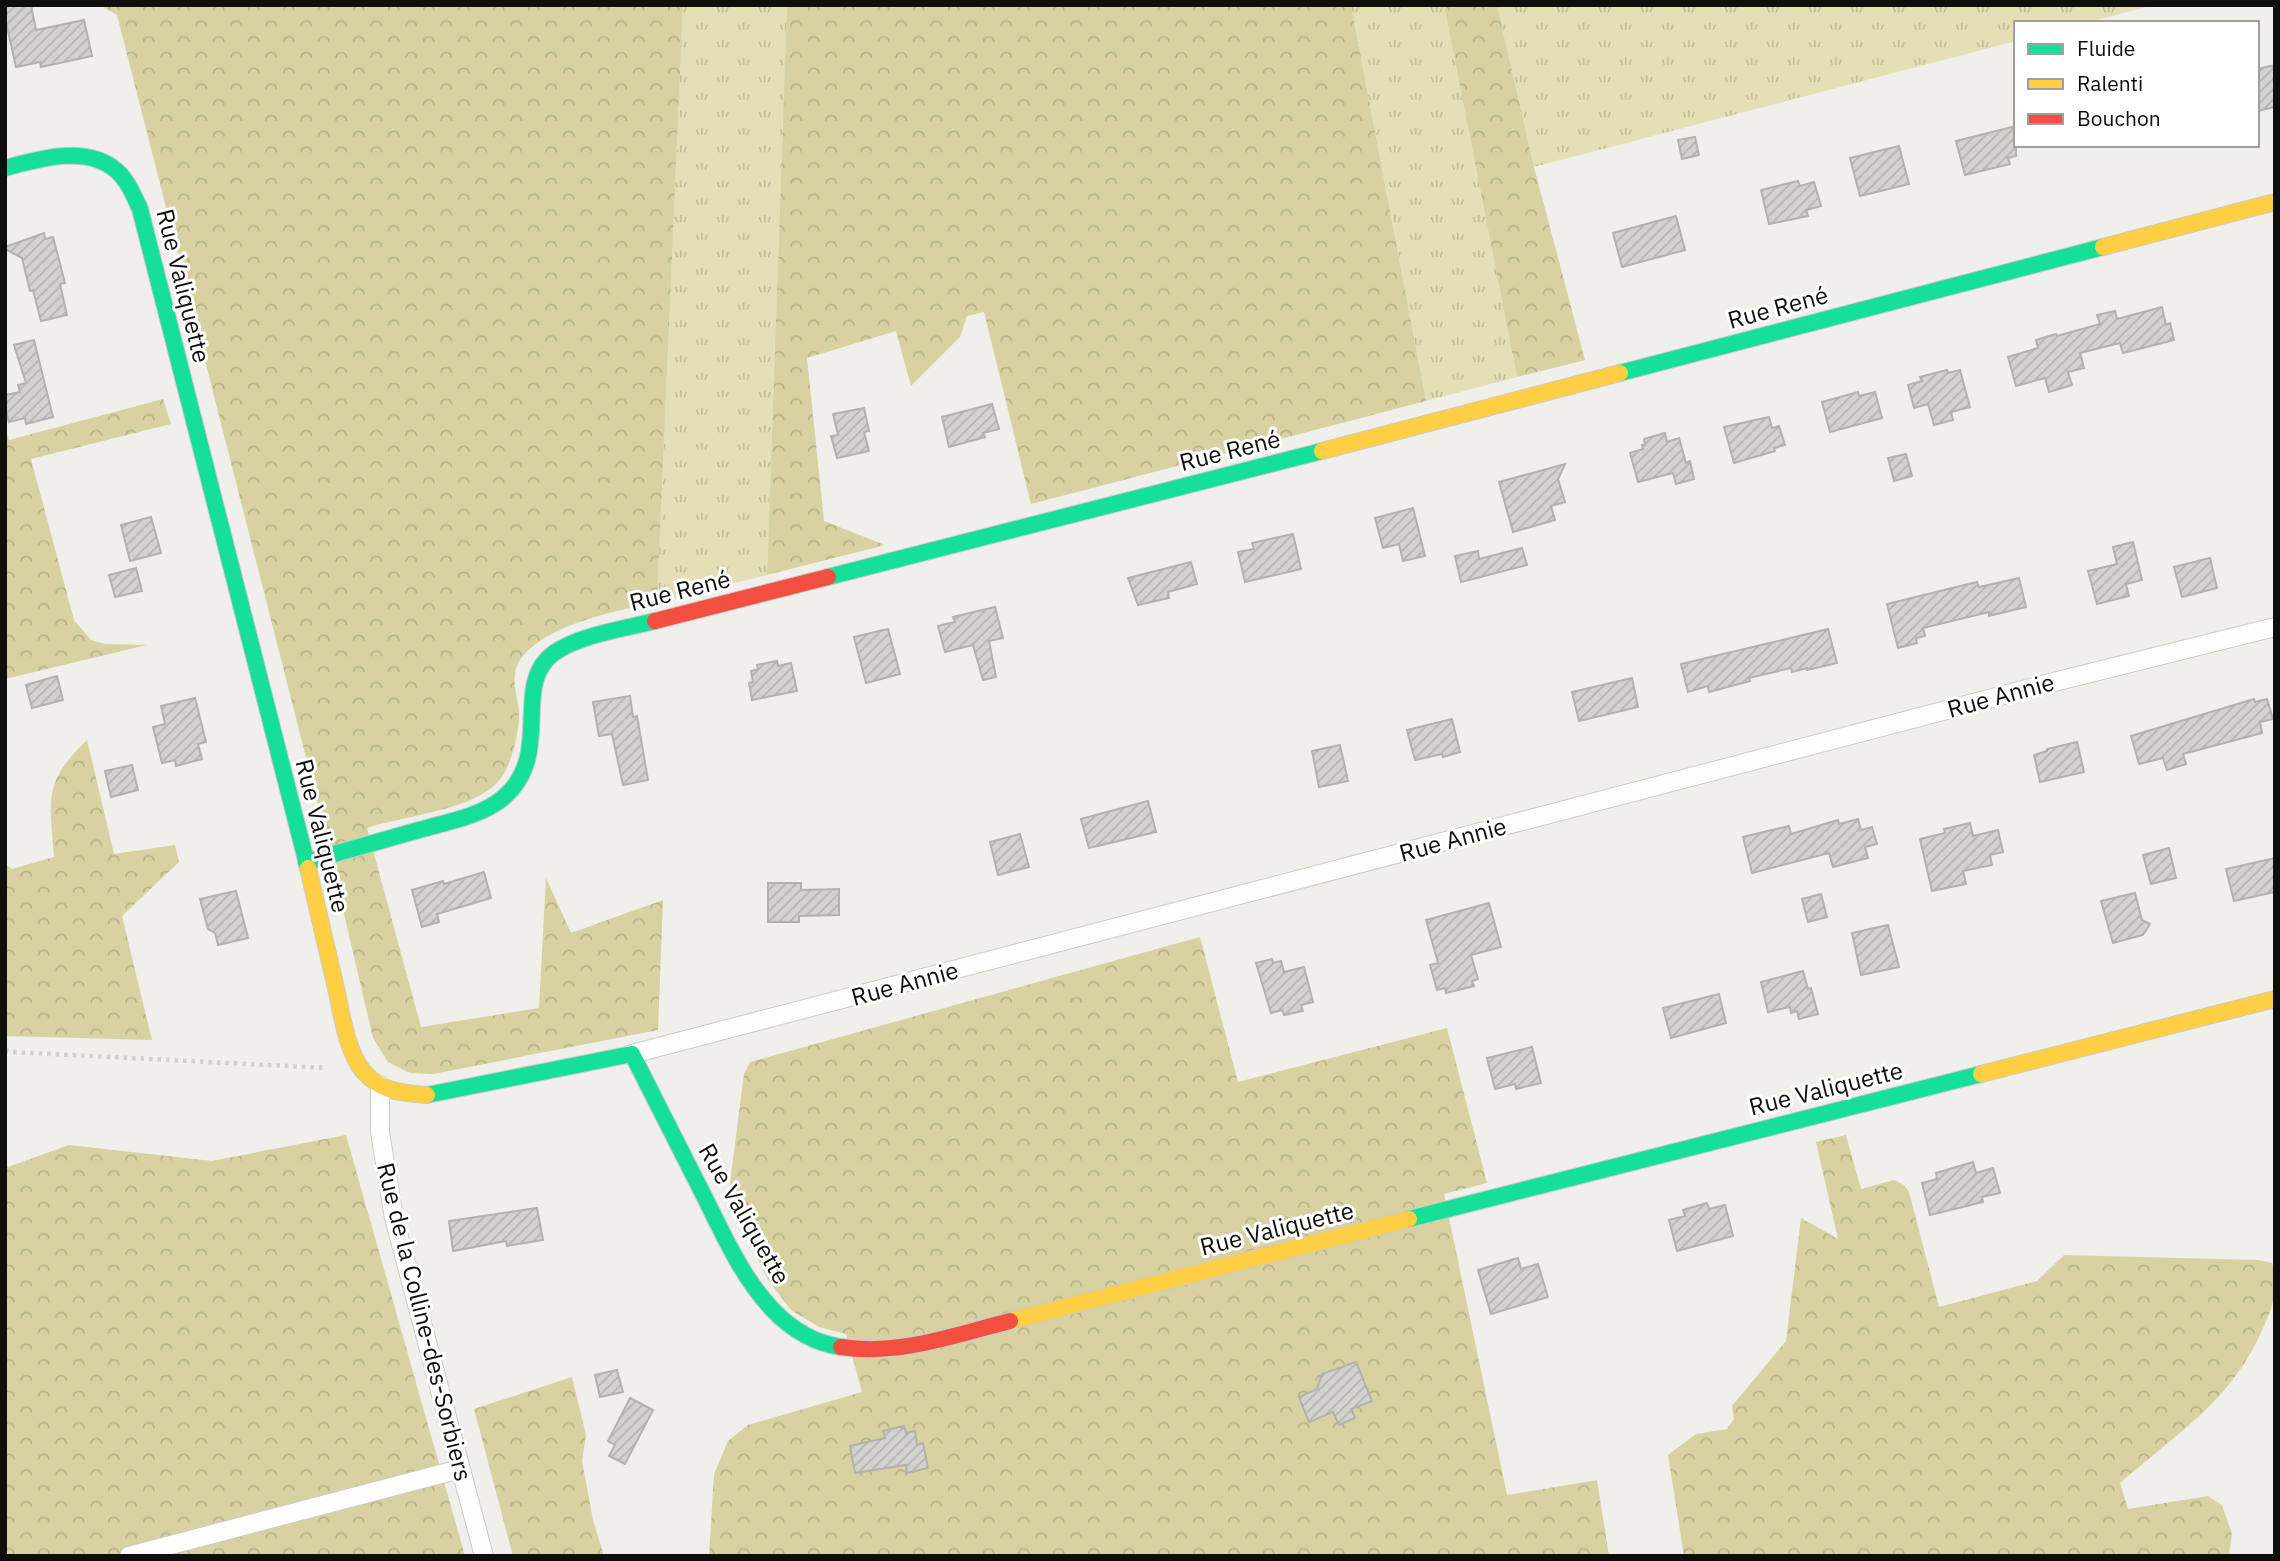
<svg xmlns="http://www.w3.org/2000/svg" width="2280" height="1561" font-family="'IBM Plex Sans',sans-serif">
  <defs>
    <pattern id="grass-tufts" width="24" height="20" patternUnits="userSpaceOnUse" patternTransform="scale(1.75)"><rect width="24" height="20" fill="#e5dfb5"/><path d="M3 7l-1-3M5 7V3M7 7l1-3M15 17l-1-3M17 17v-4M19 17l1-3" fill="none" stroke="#c3be9a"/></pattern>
    <pattern id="forest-crowns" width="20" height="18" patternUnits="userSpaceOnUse" patternTransform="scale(1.75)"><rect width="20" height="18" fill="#d8d1a2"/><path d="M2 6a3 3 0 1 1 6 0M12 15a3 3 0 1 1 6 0" fill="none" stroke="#b8b28a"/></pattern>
    <pattern id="building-hatch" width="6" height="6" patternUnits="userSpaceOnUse" patternTransform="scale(1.75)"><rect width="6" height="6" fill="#d3d2cd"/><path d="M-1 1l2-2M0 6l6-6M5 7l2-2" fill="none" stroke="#b4b3af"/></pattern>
  </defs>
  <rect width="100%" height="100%" fill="#f0efe9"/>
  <g fill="url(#grass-tufts)">
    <path d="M683,5H787L767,575L657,602Z"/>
    <path d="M1351,5H1444L1517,377L1426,401Z"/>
    <path d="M1497,5H2153L2086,23H2016V41L1534,167Z"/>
  </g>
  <g fill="url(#forest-crowns)">
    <path d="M100,5H683L657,602C620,610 522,628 515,674C513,685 518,700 519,711C520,731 511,768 498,782C473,810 403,816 367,828L421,1027L539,1008L546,878L571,933L663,900L658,1030L433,1074L410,1073L388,1062L373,1038L323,824L117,15Z"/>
    <path d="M787,5H1351L1426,401L1031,504L984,312L967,316L960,337L911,386L896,331L807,358L824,521L885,545L767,575Z"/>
    <path d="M1444,5H1497L1534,167L1585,360L1517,377Z"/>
    <path d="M163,399L171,424L31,459L74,620L91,640L105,644L147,645L5,679V429L9,440Z"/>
    <path d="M87,740L114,854L175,845L179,862L122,916L152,1040L5,1036V864L12,869L54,857C50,800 42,783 87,740Z"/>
    <path d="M1200,937L1238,1082L1447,1028L1487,1183L1444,1194L1507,1495L1597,1480L1609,1556H709L714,1474L728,1441L748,1425L862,1392L846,1334L819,1327L791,1310L768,1280L728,1198L744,1074L750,1062Z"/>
    <path d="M346,1135L465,1556H5V1168L69,1145L212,1161Z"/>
    <path d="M1846,1135L1861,1189L1894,1180L1904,1185L1909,1192L1939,1307L2037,1281L2064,1255L2258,1260L2272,1263C2280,1285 2273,1306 2264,1326C2232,1401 2179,1431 2120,1483L2128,1509L2208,1496L2222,1505L2232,1534L2229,1556H1684L1668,1455L1696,1434L1727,1429L1734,1419L1732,1406L1786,1341L1801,1218L1838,1239L1816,1142Z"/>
    <path d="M572,1377L586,1435L582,1461L593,1520L604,1556H513L474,1409Z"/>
  </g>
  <g fill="url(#building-hatch)" stroke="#b2b2ad" stroke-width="2">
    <path d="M13,5H31L36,30L84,20L92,56L41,67L40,62L16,67L5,18V7Z"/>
    <path d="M2275,65V107L2257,111V69Z"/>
    <path d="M2016,126V156L2008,158L2010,164L1965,175L1956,141Z"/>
    <path d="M1695,137L1699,155L1682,159L1678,140Z"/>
    <path d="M1899,146L1909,184L1860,196L1850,158Z"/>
    <path d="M1798,181L1800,186L1814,182L1821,206L1806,210L1808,216L1769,224L1761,190Z"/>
    <path d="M1676,216L1685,250L1622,267L1613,233Z"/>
    <path d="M44,233L45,239L53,237L65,283L60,284L67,315L41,321L33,290L30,291L22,258L5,249V247Z"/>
    <path d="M2162,307L2166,325L2170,323L2174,340L2123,353L2120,343L2080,353L2084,368L2068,372L2072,385L2049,392L2045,378L2016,386L2008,357L2038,348L2036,340L2056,334L2057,336L2100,324L2097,315L2115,311L2117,319Z"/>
    <path d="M34,340L53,417L26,424L25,418L9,422L5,408V395L20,392L18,385L26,383L14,345Z"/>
    <path d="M1947,370L1948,373L1960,370L1970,407L1951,412L1953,420L1934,425L1928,404L1914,408L1908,385L1922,381L1920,377Z"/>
    <path d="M1858,392L1859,396L1875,392L1882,418L1830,432L1822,402Z"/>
    <path d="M992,404L999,429L983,433L985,437L949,447L942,417Z"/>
    <path d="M864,408L869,431L864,432L869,451L837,458L831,436L838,435L833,414Z"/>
    <path d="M1769,417L1772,428L1779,426L1785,445L1774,448L1775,451L1734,463L1724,427Z"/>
    <path d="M1665,433L1667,442L1679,438L1686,463L1690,461L1694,479L1676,484L1673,473L1638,482L1630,453L1643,449L1642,445H1645L1644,439Z"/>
    <path d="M1906,454L1912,476L1894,481L1888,458Z"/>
    <path d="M1565,464L1558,479L1565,502L1551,506L1555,520L1513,532L1499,482Z"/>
    <path d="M1413,508L1425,556L1403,561L1399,544L1383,548L1375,518Z"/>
    <path d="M151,517L161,553L130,561L121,525Z"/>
    <path d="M1293,534L1301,569L1245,582L1238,552L1254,549L1252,543Z"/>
    <path d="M2133,542L2142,580L2126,584L2129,596L2097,604L2088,571L2117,564L2113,547Z"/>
    <path d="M1522,548L1527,565L1461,582L1455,556L1478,551L1479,559Z"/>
    <path d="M2210,558L2217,588L2182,597L2174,567Z"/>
    <path d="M1191,562L1197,584L1168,592L1169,598L1138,605L1128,578Z"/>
    <path d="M136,568L142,591L115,597L109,575Z"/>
    <path d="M2019,578L2026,607L1989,616V612L1923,628L1925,636L1916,638L1917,643L1898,648L1887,604L1977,582L1979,587Z"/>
    <path d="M995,607L1003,638L989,641L996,677L983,680L973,645L945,652L938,626L955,622L953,617Z"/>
    <path d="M888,629L900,674L866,683L854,637Z"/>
    <path d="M1828,629L1837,663L1807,670V668L1792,672L1791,668L1749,678L1750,681L1709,692L1708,686L1688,692L1681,664Z"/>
    <path d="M777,661L778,666L791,663L797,691L752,700L749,683L753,682L751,671L758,669L757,665Z"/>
    <path d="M57,676L63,700L32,708L26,685Z"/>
    <path d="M1632,678L1638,707L1579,721L1572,692Z"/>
    <path d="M630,696L633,717L637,716L648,780L623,785L612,734L599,736L593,702Z"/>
    <path d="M195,698L206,742L198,744L202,759L176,766L175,760L162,763L153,727L165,724L161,706Z"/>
    <path d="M2254,699L2255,702L2267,699L2273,719L2260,722L2262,733L2183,754L2186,764L2167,770L2163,758L2139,764L2131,736Z"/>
    <path d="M1452,719L1460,752L1443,757L1442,754L1415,760L1407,730Z"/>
    <path d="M2077,742L2084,772L2040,782L2034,755L2047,751V749Z"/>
    <path d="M1340,745L1348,781L1319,787L1312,751Z"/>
    <path d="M132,765L138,790L111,797L105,771Z"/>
    <path d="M1148,801L1156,832L1089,848L1081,819Z"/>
    <path d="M1858,819L1861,830L1872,827L1877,844L1865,847L1868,858L1833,867L1829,853L1752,873L1743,837L1789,826L1791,834L1838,820L1839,824Z"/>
    <path d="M1970,823L1973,836L1998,830L2003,852L1990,855L1992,865L1963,871L1966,884L1932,891L1920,839L1945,833L1944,829Z"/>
    <path d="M1020,834L1029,867L998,875L990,842Z"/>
    <path d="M2169,848L2176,878L2151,884L2143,855Z"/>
    <path d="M2275,858V892L2234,901L2226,869Z"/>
    <path d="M484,872L491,898L437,914L439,922L422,927L412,890L443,881L444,884Z"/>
    <path d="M768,883H801V890L839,889V915L799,916V922H768Z"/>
    <path d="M236,891L248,938L218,945L215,933L208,929L200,899Z"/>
    <path d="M2135,893L2142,920L2150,924L2143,935L2113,943L2101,901Z"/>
    <path d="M1821,894L1827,917L1808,922L1802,899Z"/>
    <path d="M1489,903L1501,947L1471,955L1478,979L1472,981L1474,986L1446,993L1445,988L1437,990L1430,965L1438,963L1426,920Z"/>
    <path d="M1888,925L1899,967L1861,975L1852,933Z"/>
    <path d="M1272,959L1273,963L1281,961L1284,972L1304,967L1313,1002L1301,1005L1303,1011L1284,1015L1282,1010L1271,1013L1256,963Z"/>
    <path d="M1803,971L1808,989L1811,988L1818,1014L1799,1019L1797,1011L1791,1013L1790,1007L1768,1012L1761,982Z"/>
    <path d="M1719,994L1726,1023L1671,1038L1663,1008Z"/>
    <path d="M1532,1047L1541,1083L1516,1089L1515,1084L1495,1089L1487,1058Z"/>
    <path d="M1973,1162L1976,1173L1993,1168L2000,1193L1982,1197L1983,1202L1930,1215L1922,1183L1937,1179L1936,1173Z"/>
    <path d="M1707,1203L1709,1209L1725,1205L1733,1236L1677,1251L1669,1220L1685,1216L1683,1210Z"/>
    <path d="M537,1208L543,1240L507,1246L506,1241L453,1251L449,1221Z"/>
    <path d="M1518,1258L1521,1269L1538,1264L1548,1297L1491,1314L1478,1270Z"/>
    <path d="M1356,1362L1372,1401L1351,1409L1355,1418L1339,1425L1333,1412L1309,1422L1299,1397L1317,1389L1322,1374Z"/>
    <path d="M617,1370L623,1392L600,1397L595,1375Z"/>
    <path d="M630,1398L653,1410L625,1464L609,1456L615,1445L608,1441Z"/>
    <path d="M904,1426L906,1433L915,1431L917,1445L923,1443L928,1468L907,1473L906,1465L855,1473L850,1446L885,1438L883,1431Z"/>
  </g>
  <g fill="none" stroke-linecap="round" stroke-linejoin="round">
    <defs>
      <g id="street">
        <path d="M632,1054L2046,684L2275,627"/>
        <path d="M380,1085V1132L394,1218L484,1556"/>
        <path d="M129,1556L460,1469"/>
      </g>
      <g id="fast">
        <path d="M5,168C39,159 87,144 117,171C128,181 134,196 140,209L308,868"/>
        <path d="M1620,373L2103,247"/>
        <path d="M828,577L1322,451"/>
        <path d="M306,862C344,851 381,841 419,830C446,822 480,817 503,798C555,754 510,685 554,653C579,635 624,629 655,621"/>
        <path d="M427,1095L632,1054C656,1102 681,1150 705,1198C724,1236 742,1277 772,1309C790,1328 813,1343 841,1347"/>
        <path d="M1409,1219L1981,1074"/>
      </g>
      <g id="slow">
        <path d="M2103,247L2275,202"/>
        <path d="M1322,451L1620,373"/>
        <path d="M308,868C317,907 326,946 335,984C341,1010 346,1050 363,1071C381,1092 402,1093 427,1095"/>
        <path d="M1981,1074L2275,999"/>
        <path d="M1010,1321L1409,1219"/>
      </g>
      <g id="jam">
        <path d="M655,621L828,577"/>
        <path d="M841,1347C898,1356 955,1335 1010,1321"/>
      </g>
    </defs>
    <use href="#street" stroke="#cccbc6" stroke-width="20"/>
    <use href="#fast" stroke="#cccbc6" stroke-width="18"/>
    <use href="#slow" stroke="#cccbc6" stroke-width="18"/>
    <use href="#jam" stroke="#cccbc6" stroke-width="18"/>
    <path stroke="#d0cfcd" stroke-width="4.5" stroke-dasharray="3.5 5" stroke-linecap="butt" d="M5,1050L12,1052L327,1068"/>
    <use href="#street" stroke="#fdfdfc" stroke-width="18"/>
    <use href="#fast" stroke="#16e098" stroke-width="16"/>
    <use href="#slow" stroke="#ffcf43" stroke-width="16"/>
    <use href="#jam" stroke="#f24e42" stroke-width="16"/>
  </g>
  <g text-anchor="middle" stroke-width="6" stroke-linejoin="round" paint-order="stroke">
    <g font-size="24" fill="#0e0e0a" stroke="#fff">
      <text transform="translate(183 286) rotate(76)" y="8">Rue Valiquette</text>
      <text transform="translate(1778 308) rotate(-15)" y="8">Rue René</text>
      <text transform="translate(1230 451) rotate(-14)" y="8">Rue René</text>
      <text transform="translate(680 591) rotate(-14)" y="8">Rue René</text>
      <text transform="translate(2001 696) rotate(-15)" y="8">Rue Annie</text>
      <text transform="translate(322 836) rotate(76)" y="8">Rue Valiquette</text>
      <text transform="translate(1453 840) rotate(-15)" y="8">Rue Annie</text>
      <text transform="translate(905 984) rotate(-15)" y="8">Rue Annie</text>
      <text transform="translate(1826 1089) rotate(-14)" y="8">Rue Valiquette</text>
      <text transform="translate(744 1214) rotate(60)" y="8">Rue Valiquette</text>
      <text transform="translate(1277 1229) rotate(-14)" y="8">Rue Valiquette</text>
      <text transform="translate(424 1322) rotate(76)" y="8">Rue de la Colline-des-Sorbiers</text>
    </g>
  </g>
  <rect width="2280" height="1561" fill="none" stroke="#0e0e0a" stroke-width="14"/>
  <rect x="2014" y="21" width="245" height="126" fill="#ffffff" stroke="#9f9f9d" stroke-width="2"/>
  <rect x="2028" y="44" width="35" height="10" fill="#16e098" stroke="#9f9f9d" stroke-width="2"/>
  <text x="2077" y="56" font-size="21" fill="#0e0e0a">Fluide</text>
  <rect x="2028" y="79" width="35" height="10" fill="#ffcf43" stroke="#9f9f9d" stroke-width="2"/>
  <text x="2077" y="91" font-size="21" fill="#0e0e0a">Ralenti</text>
  <rect x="2028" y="114" width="35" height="10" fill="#f24e42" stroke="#9f9f9d" stroke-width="2"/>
  <text x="2077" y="126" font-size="21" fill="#0e0e0a">Bouchon</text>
</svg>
